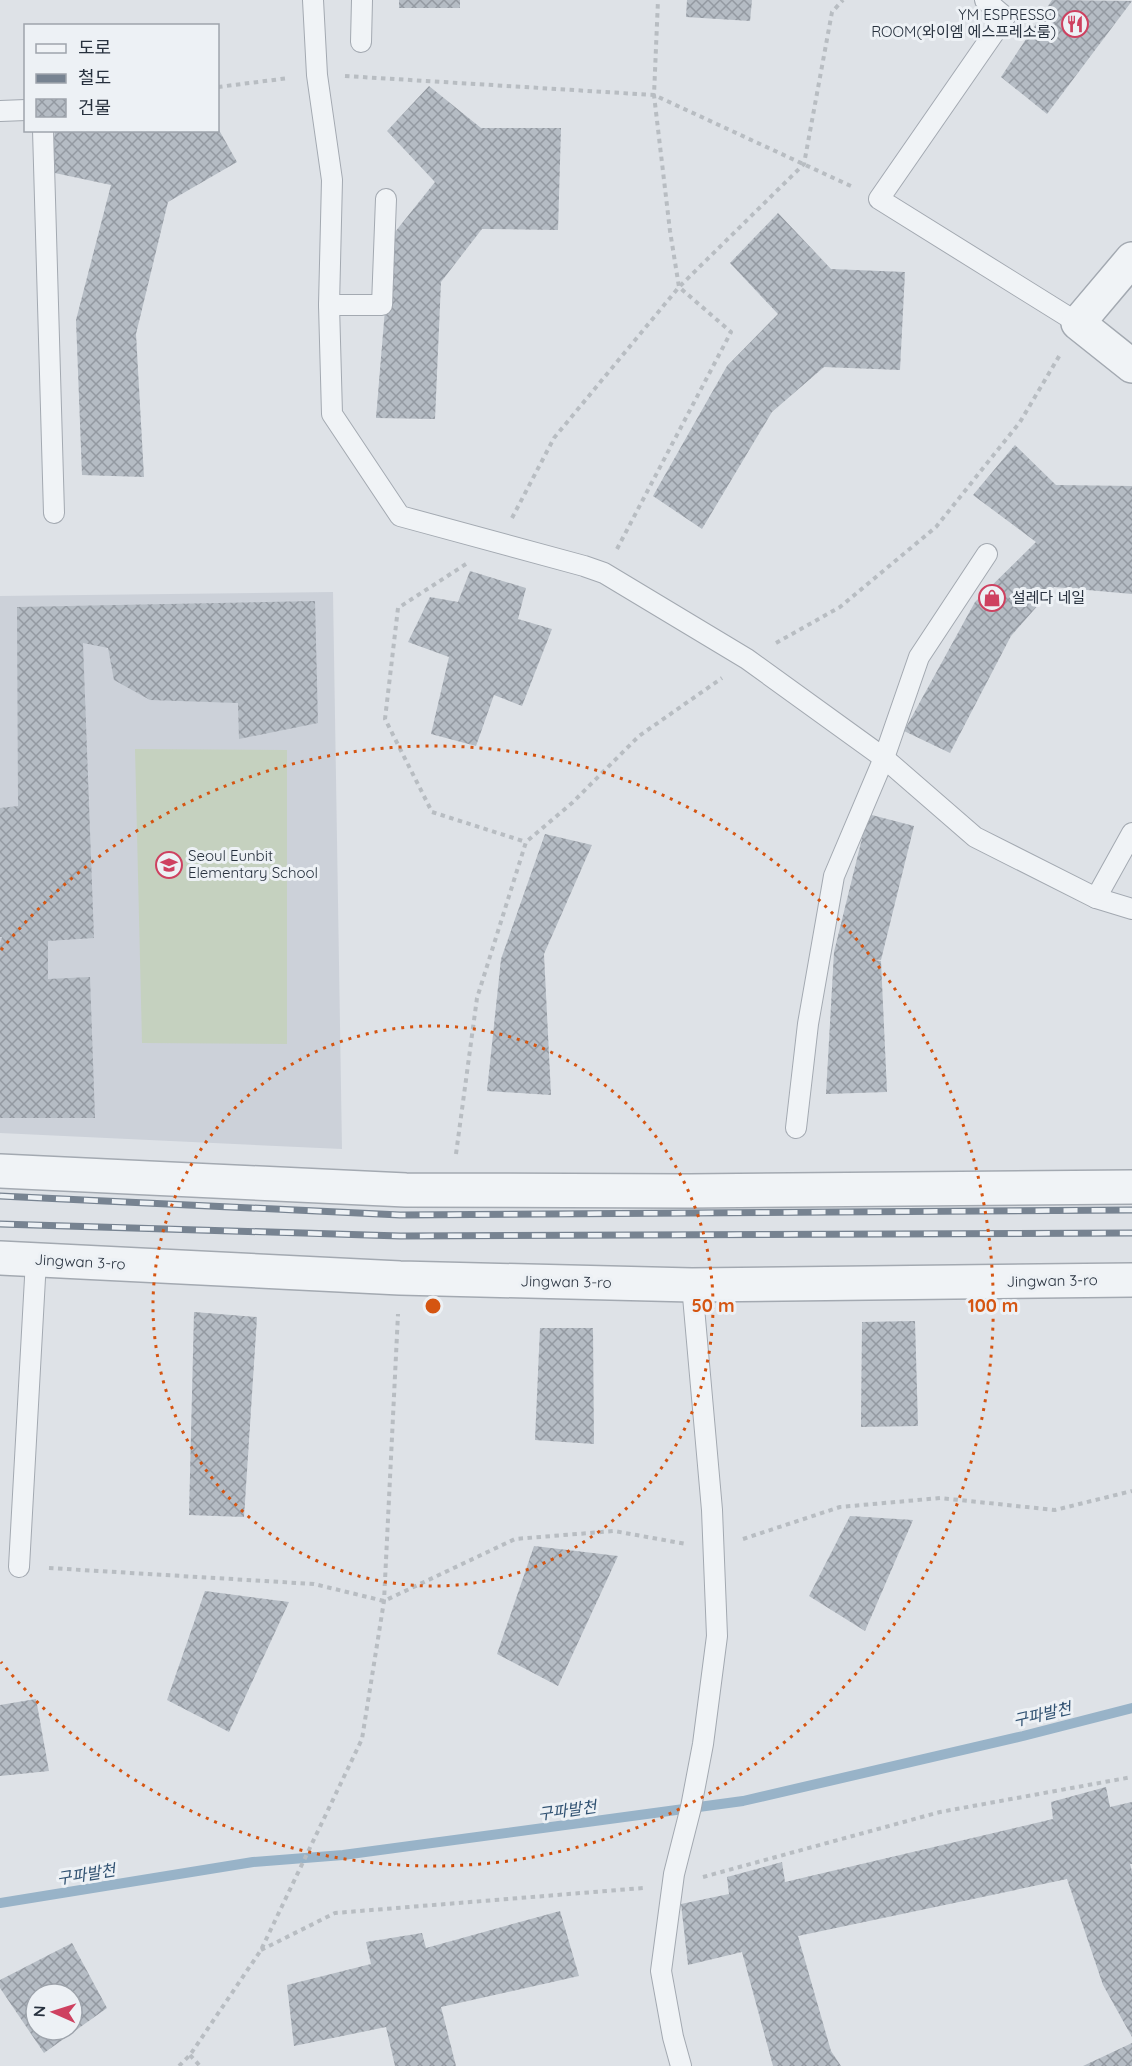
<svg xmlns="http://www.w3.org/2000/svg" width="1132" height="2066" font-family="Quicksand,'Noto Sans KR',sans-serif">
  <defs>
    <pattern id="building-cross-hatch" width="8" height="8" patternUnits="userSpaceOnUse" patternTransform="scale(1.5)"><rect width="8" height="8" fill="#b5bcc4"/><path d="M0 0l8 8M0 8l8-8" fill="none" stroke="#9399a1"/></pattern>
  </defs>
  <rect width="100%" height="100%" fill="#dee2e7"/>
  <path fill="#ccd1d9" d="M333,592L342,1149L0,1133V596Z"/>
  <path fill="#c5d1bf" d="M135,749L287,750V1044L142,1043Z"/>
  <g fill="none" stroke-linecap="round" stroke-linejoin="round">
    <path stroke="#98b3c8" stroke-width="10" d="M0,1903L253,1862L343,1855L743,1801L1023,1736L1132,1708"/>
  </g>
  <g fill="url(#building-cross-hatch)" fill-rule="evenodd">
    <rect x="399" y="0" width="61" height="8"/>
    <path d="M687,0H752L750,21L686,17Z"/>
    <path d="M1052,0L1132,1L1047,114L1001,77Z"/>
    <path d="M429,86L481,128H561L558,230L482,229L441,282L435,419L376,418L391,237L435,182L387,131Z"/>
    <path d="M55,130H219L237,162L168,202L136,334L144,477L82,475L76,320L111,185L50,172Z"/>
    <path d="M778,213L831,269L905,272L900,370L824,367L772,412L702,529L653,496L727,366L778,314L730,263Z"/>
    <path d="M1015,445L1056,485L1132,486V594L1054,587L1011,636L950,753L904,731L975,602L1036,542L973,495Z"/>
    <path d="M470,571L526,588L518,619L552,629L522,706L494,695L476,746L431,734L449,657L408,642L430,597L458,602Z"/>
    <path d="M315,601L318,723L239,739L238,703L150,700L114,680L108,648L83,643L94,938L48,941V979L90,977L95,1118H0V943L2,937H0V808L18,806L17,607Z"/>
    <path d="M868,814L914,826L881,960L867,959L881,961L887,1092L826,1094L834,952Z"/>
    <path d="M545,834L592,845L544,954L551,1095L487,1091L501,959Z"/>
    <path d="M194,1312L257,1317L244,1517L189,1515Z"/>
    <path d="M915,1321L918,1426L861,1427L862,1322Z"/>
    <path d="M540,1328H593L594,1444L535,1440Z"/>
    <path d="M850,1516L913,1520L865,1631L809,1596Z"/>
    <path d="M534,1546L618,1556L558,1686L497,1654Z"/>
    <path d="M205,1591L289,1602L229,1732L167,1700Z"/>
    <path d="M36,1699L49,1771L0,1776V1705Z"/>
    <path d="M1106,1787L1110,1807L1132,1802V1864H1130L1132,1871V2037L1103,1985L1067,1879L798,1936L831,2051L841,2066H773L742,1952L688,1965L681,1904L729,1894L727,1877L782,1862L785,1882L1053,1819L1051,1802Z"/>
    <path d="M560,1911L579,1976L441,2007L456,2066H395L386,2027L294,2046L287,1985L371,1964L366,1942L422,1933L426,1948Z"/>
    <path d="M72,1943L107,2008L44,2053L0,1988V1980ZM36,1994H72V2030H36Z"/>
    <path d="M1132,2043V2066H1083Z"/>
  </g>
  <g fill="none" stroke-linecap="round" stroke-linejoin="round">
    <defs>
      <g id="lane">
        <path d="M313,0L317,75L332,180L329,305L332,414L400,516L584,566L604,573L747,659L884,758L975,837L1096,898L1132,909"/>
        <path d="M985,0L1005,17L879,199L1078,323"/>
        <path d="M361,42L362,0"/>
        <path d="M0,111L26,110"/>
        <path d="M43,130L54,513"/>
        <path d="M329,305H382L386,199"/>
        <path d="M1096,898L1132,833"/>
        <path d="M796,1128L808,1024L834,876L884,758L919,657L987,554"/>
        <path d="M19,1567L36,1260"/>
        <path d="M681,2066L673,2037L661,1971L674,1874L691,1807L703,1744L717,1636L712,1510L692,1285"/>
      </g>
      <g id="street">
        <path d="M1132,259L1078,323L1132,366"/>
        <path d="M0,1171L406,1190L689,1191L1132,1187"/>
        <path d="M0,1258L400,1278L692,1285L1132,1280"/>
      </g>
    </defs>
    <use href="#lane" stroke="#a3a9b1" stroke-width="22"/>
    <use href="#street" stroke="#a3a9b1" stroke-width="36"/>
    <g stroke="#b8bdc2" stroke-width="4" stroke-dasharray="4.5 4.5" stroke-linecap="butt">
      <path d="M345,76L654,95L853,187"/>
      <path d="M218,87L289,78"/>
      <path d="M512,518L554,438L679,287L804,164L832,12L843,0"/>
      <path d="M617,549L731,332L679,287L670,231L654,95L658,0"/>
      <path d="M466,564L398,608L385,719L432,812L526,842"/>
      <path d="M776,643L840,607L936,527L1020,422L1061,353"/>
      <path d="M456,1154L477,998L526,842L572,803L639,736L722,678"/>
      <path d="M743,1539L840,1507L940,1498L1055,1510L1132,1491"/>
      <path d="M49,1568L314,1584L384,1601L515,1539L614,1531L686,1544"/>
      <path d="M703,1877L940,1812L1132,1777"/>
      <path d="M261,1950L335,1913L643,1888"/>
      <path d="M190,2055L200,2066"/>
      <path d="M179,2066L190,2055L261,1950L362,1739L384,1601L398,1314"/>
    </g>
    <use href="#lane" stroke="#f0f3f6" stroke-width="20"/>
    <use href="#street" stroke="#f0f3f6" stroke-width="33"/>
    <defs>
      <g id="rail">
        <path d="M0,1196L400,1215L1132,1210"/>
        <path d="M0,1224L400,1236L1132,1233"/>
      </g>
    </defs>
    <use href="#rail" stroke="#778391" stroke-width="7"/>
    <use href="#rail" stroke="#edf1f5" stroke-width="4.5" stroke-dasharray="14" stroke-linecap="butt"/>
  </g>
  <g fill="none" stroke="#d55511" stroke-width="3" stroke-dasharray="3 6">
    <circle cx="433" cy="1306" r="280"/>
    <path d="M1 950A560 560 0 1 1 1 1662"/>
  </g>
  <defs>
    <symbol id="restaurant-ring" viewBox="-11 -11 22 22"><circle r="9.5" fill="#edf1f5" stroke="#ce4160" stroke-width="1.5"/><path d="M-5-6h1v4h1v-4h1v4h1v-4h1v5L-1.5 .5V6h-2V.5L-5-1ZM5-6V6H3V1.5H1.5Q1.5-4 5-6Z" fill="#ce4160"/></symbol>
    <symbol id="shop-ring" viewBox="-11 -11 22 22"><circle r="9.5" fill="#edf1f5" stroke="#ce4160" stroke-width="1.5"/><path d="M-5-2.5h2.3a2.7 3.5 0 0 1 5.4 0H5L5.5 6h-11ZM-1.5-2.5h3a1.5 2.3 0 0 0-3 0Z" fill="#ce4160"/></symbol>
    <symbol id="school-ring" viewBox="-11 -11 22 22"><circle r="9.5" fill="#edf1f5" stroke="#ce4160" stroke-width="1.5"/><path d="M0-5L7-2L0 1L-7-2ZM-4 1L0 2.5L4 1V4Q0 6-4 4Z" fill="#ce4160"/></symbol>
  </defs>
  <g fill-rule="evenodd">
    <use href="#restaurant-ring" x="1060" y="9" width="30" height="30"/>
    <use href="#shop-ring" x="977" y="583" width="30" height="30"/>
    <use href="#school-ring" x="154" y="850" width="30" height="30"/>
  </g>
  <g text-anchor="middle" stroke-width="6" stroke-linejoin="round" paint-order="stroke">
    <g font-size="15" fill="#27313e" stroke="#edf1f5" text-anchor="start">
      <text x="1056" y="20" text-anchor="end">YM ESPRESSO<tspan x="1056" dy="17">ROOM(와이엠 에스프레소룸)</tspan></text>
      <text x="1012" y="603">설레다 네일</text>
      <text x="188" y="861">Seoul Eunbit<tspan x="188" dy="17">Elementary School</tspan></text>
    </g>
    <g font-size="15" fill="#27313e" stroke="#edf1f5">
      <text transform="translate(80 1262) rotate(3)" y="5">Jingwan 3-ro</text>
      <text transform="translate(1052 1281) rotate(-1)" y="5">Jingwan 3-ro</text>
      <text transform="translate(566 1282) rotate(1)" y="5">Jingwan 3-ro</text>
    </g>
    <g font-size="16" font-style="italic" fill="#315272" stroke="#edf1f5">
      <text transform="translate(1042 1714) rotate(-13)" y="6">구파발천</text>
      <text transform="translate(567 1810) rotate(-8)" y="6">구파발천</text>
      <text transform="translate(86 1874) rotate(-9)" y="6">구파발천</text>
    </g>
  </g>
  <circle cx="433" cy="1306" r="9" fill="#d55511" stroke="#edf1f5" stroke-width="3"/>
  <g font-size="18" text-anchor="middle" font-weight="bold" fill="#d55511" stroke="#edf1f5" stroke-width="6" stroke-linejoin="round" paint-order="stroke">
    <text x="713" y="1312">50 m</text>
    <text x="993" y="1312">100 m</text>
  </g>
  <rect x="24" y="24" width="195" height="108" fill="#edf1f5" stroke="#9ea4ac" stroke-width="1.5"/>
  <rect x="36" y="44" width="30" height="9" fill="#f0f3f6" stroke="#9ea4ac" stroke-width="1.5"/>
  <text x="78" y="54" font-size="18" fill="#27313e">도로</text>
  <rect x="36" y="74" width="30" height="9" fill="#778391" stroke="#9ea4ac" stroke-width="1.5"/>
  <text x="78" y="84" font-size="18" fill="#27313e">철도</text>
  <rect x="36" y="99" width="30" height="18" fill="url(#building-cross-hatch)" stroke="#9ea4ac" stroke-width="1.5"/>
  <text x="78" y="114" font-size="18" fill="#27313e">건물</text>
  <g transform="translate(54 2012) rotate(273)"><circle r="28" fill="#edf1f5" stroke="#9ea4ac" stroke-width="1.5"/>
  <path d="M0-4.5L10 22L0 15L-10 22Z" fill="#ce4160"/>
  <text y="-9" font-size="16" font-weight="bold" text-anchor="middle" fill="#27313e">N</text>
  </g>
</svg>
